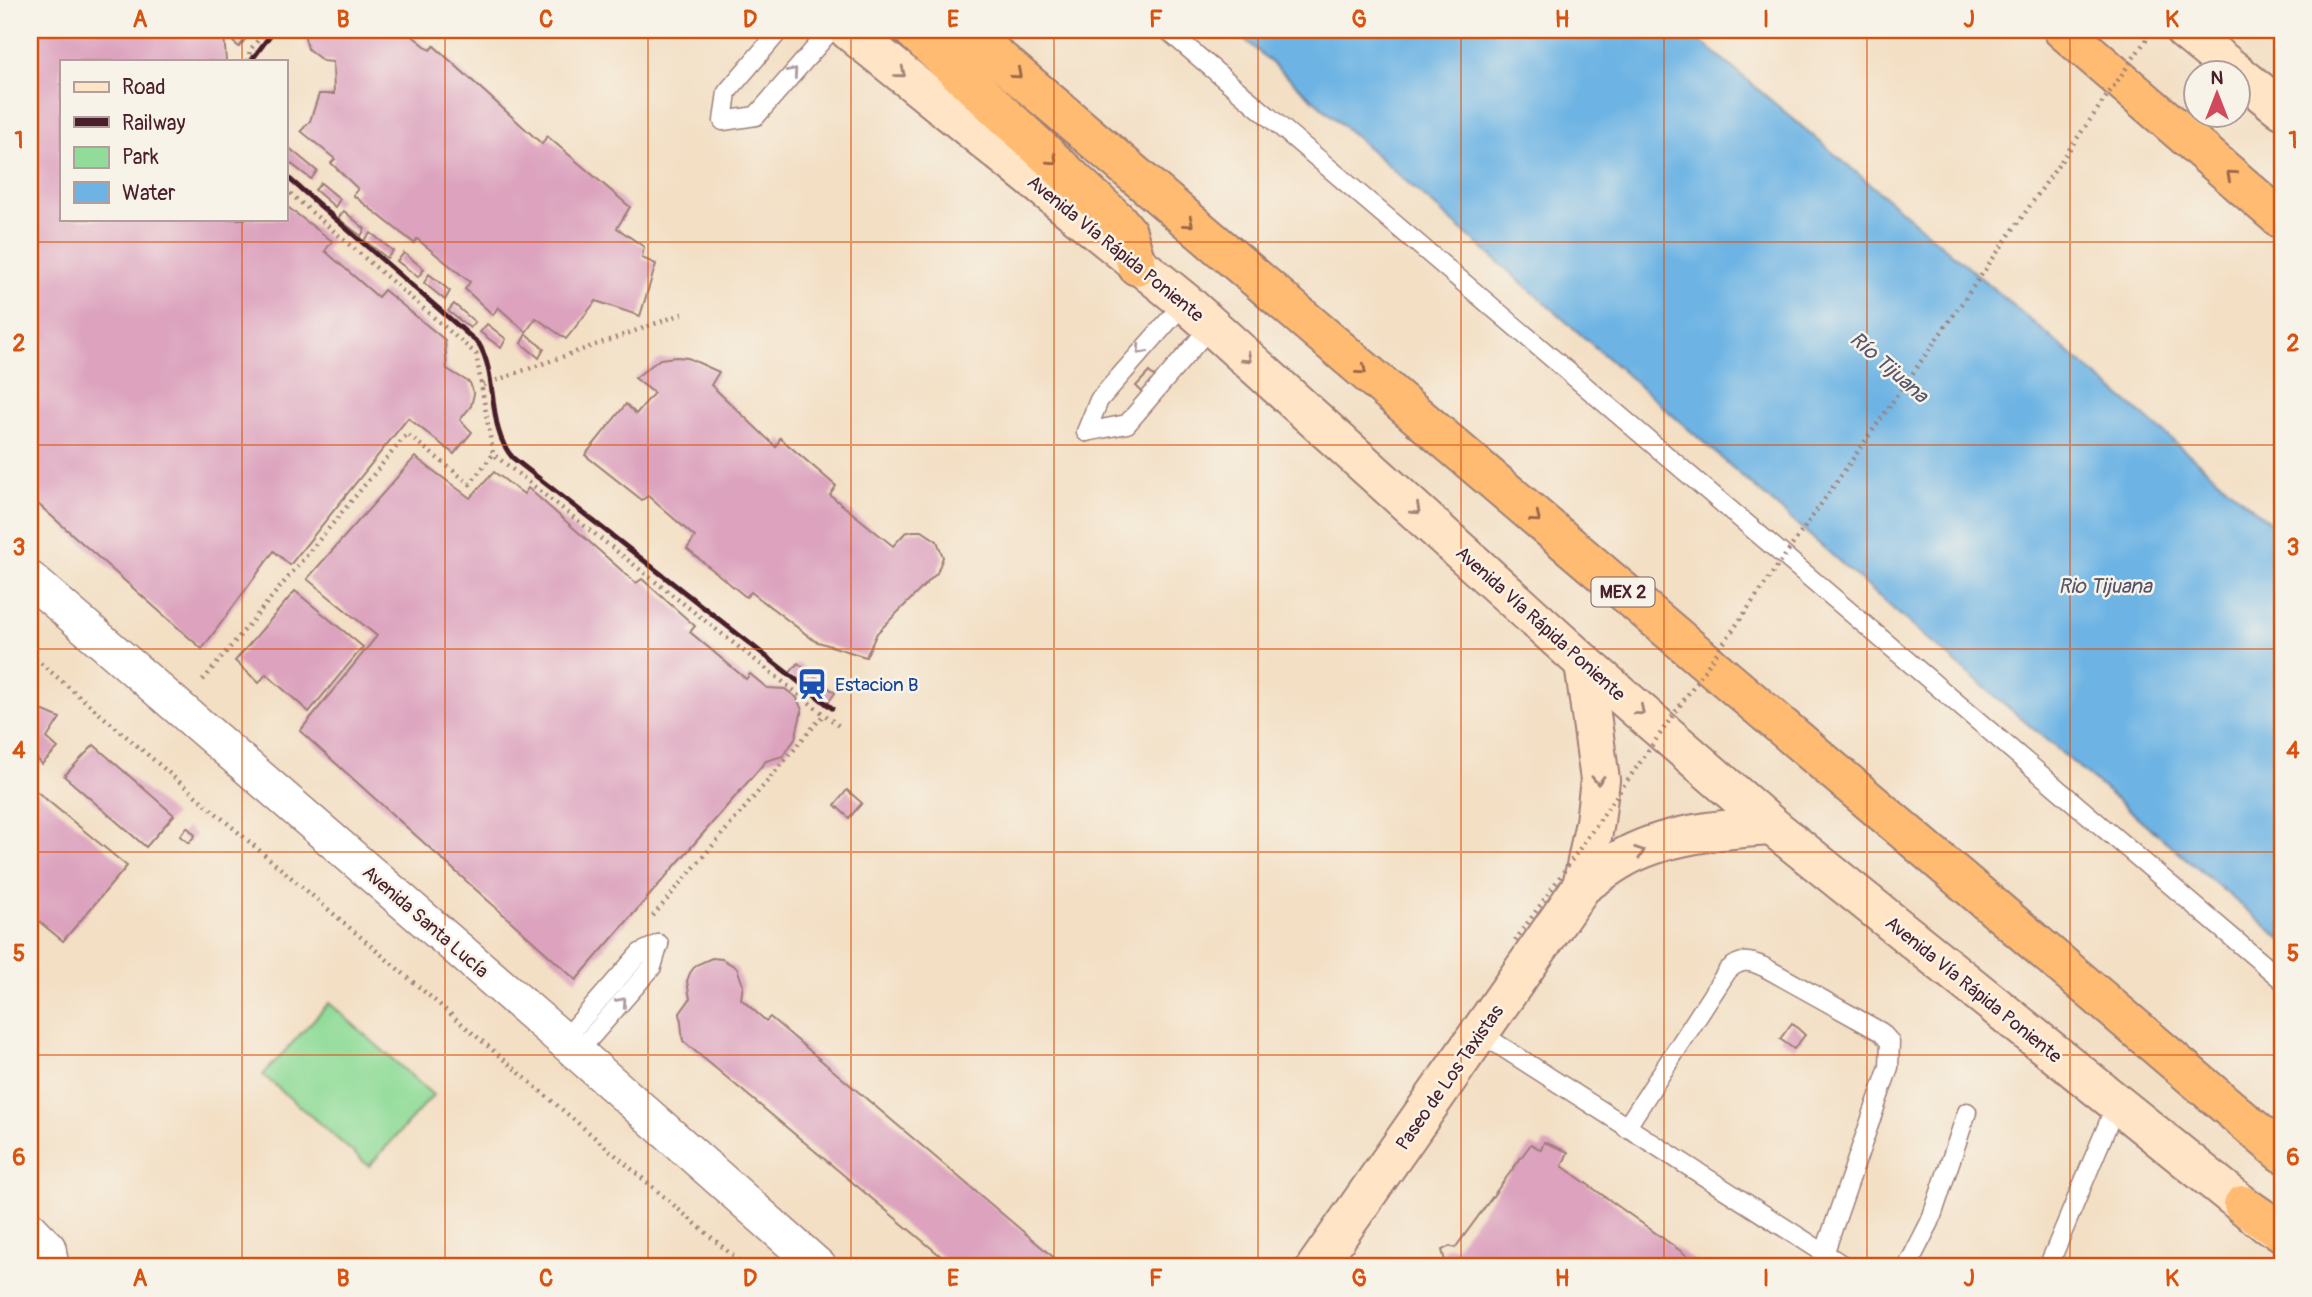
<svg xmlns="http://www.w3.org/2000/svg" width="2312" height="1297" font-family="Pangolin,sans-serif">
  <rect width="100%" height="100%" fill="#f7f3e8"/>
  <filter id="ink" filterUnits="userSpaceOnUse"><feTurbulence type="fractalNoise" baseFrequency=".0143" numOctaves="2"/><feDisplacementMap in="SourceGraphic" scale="14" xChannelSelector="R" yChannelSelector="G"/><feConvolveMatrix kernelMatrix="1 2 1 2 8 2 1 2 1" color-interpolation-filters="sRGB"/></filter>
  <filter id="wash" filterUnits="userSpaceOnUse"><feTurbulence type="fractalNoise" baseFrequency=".00686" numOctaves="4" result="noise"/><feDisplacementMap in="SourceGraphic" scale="28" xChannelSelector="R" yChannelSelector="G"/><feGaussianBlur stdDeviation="1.57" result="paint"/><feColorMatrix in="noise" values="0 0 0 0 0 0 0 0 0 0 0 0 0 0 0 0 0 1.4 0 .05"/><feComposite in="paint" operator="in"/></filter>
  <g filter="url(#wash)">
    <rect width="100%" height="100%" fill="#f3dfc4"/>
    <path fill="#91dc99" stroke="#6e7e62" stroke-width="2" d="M329,1003L433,1095L369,1166L263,1075Z"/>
    <path fill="#6db4e4" stroke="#5c6a88" stroke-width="2" d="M1234,30H1688L2282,533V940L1923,635Z"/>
    <g id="blocks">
      <g fill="#dca2be">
        <path d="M30,30H222L224,34L226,61H61V219H285V205L332,241L325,251L378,297L384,290L445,340L447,369L470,383L474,394L471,406L460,420L472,432L454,454L408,418L290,565L274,551L202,649L30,497Z"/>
        <path d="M228,30H253L239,47L224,34Z"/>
        <path d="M303,30H405L430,50L434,46L542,144L547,136L630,207L617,228L644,247L642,258L656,264L640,316L596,301L566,339L536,318L526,332L498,307L493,315L465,289L470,282L417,239L414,243L353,195L358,189L331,163L335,159L301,131L310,121L319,94H334L333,62L323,61L308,49Z"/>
        <path d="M288,147L317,171L311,179L285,159Z"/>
        <path d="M321,183L340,199L335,207L315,190Z"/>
        <path d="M344,211L365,229L361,236L338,218Z"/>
        <path d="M371,233L393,251L387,258L364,240Z"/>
        <path d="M404,253L424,269L418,277L397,261Z"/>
        <path d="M429,274L450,291L445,300L424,283Z"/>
        <path d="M454,304L475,322L470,328L448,311Z"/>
        <path d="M487,324L506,339L501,348L480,332Z"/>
        <path d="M526,334L544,349L539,358L521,343Z"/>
        <path d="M676,357L688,358L719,372L711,385L776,447L780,438L836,486L830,495L893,546L905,533L913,531H922L937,541L943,557L937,573L877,633L866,657L815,641L751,592L746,597L687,549L695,537L648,496L642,500L585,455L626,404L636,414L654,393L635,378L660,359Z"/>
        <path d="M1149,372L1157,379L1143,393L1136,386Z"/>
        <path d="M415,457L470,498L494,472L524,494L528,488L636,583L642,579L695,626L690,632L746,679L750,674L767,688L785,689L797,698L802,710L795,739L783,756L766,761L576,980L300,731L377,636L307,579Z"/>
        <path d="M295,591L363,647L309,712L266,674L259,683L235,661Z"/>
        <path d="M798,663L835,693L826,705L788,675Z"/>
        <path d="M30,705L60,718L47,738L58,748L42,764L30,752Z"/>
        <path d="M94,745L174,815L146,847L64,776Z"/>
        <path d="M30,786L127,866L63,941L30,914Z"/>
        <path d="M847,790L862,803L849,818L835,805Z"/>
        <path d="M187,827L195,835L189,843L180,836Z"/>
        <path d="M712,958L722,959L737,968L743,985L741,999L766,1021L770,1017L1065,1267H954L683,1041L680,1013L690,999L687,981L690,973L696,965Z"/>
        <path d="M1792,1023L1805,1035L1794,1049L1780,1039Z"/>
        <path d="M1544,1142L1568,1152L1562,1166L1696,1262L1693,1267H1441L1445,1261L1442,1250L1450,1246L1455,1248L1531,1144L1541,1150Z"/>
      </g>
    </g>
  </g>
  <g filter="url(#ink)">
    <use href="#blocks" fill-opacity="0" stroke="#9e7f78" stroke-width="2"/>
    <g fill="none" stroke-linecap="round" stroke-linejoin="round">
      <defs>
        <g id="lane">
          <path d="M780,30L727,92L723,121L756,116L831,30"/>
          <path d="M1167,30L2282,980"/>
          <path d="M1086,432L1127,424L1211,326"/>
          <path d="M1086,432L1099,400L1185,302"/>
          <path d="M1480,1033L1846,1267"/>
          <path d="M564,1040L640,953L659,944"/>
          <path d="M577,1053L652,967L659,944"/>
          <path d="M1626,1128L1728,970C1741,959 1749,960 1764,967L1881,1032L1890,1042L1889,1067L1824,1254"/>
          <path d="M1907,1267L1930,1222L1967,1112"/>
          <path d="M2048,1267L2116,1105"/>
        </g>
        <g id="street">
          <path d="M30,579L554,1032L819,1267"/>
          <path d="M30,1229L48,1248L51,1267"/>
        </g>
        <g id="secondary">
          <path d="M848,30L1185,302L1584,663L1772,826L2268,1225"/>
          <path d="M2184,30L2238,74"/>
          <path d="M2238,74L2282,109"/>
          <path d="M1582,886L1595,822L1600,780L1584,663"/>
          <path d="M1316,1267L1582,886C1593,878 1605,869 1618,861C1662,834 1722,829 1772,826"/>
        </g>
        <g id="highway">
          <path d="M913,30L1118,221L1127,232L1137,266"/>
          <path d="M965,30L2282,1153"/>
          <path d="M2063,30L2282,220"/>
          <path d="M2243,1205L2282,1232"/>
        </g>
      </defs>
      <use href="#lane" stroke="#9e7f78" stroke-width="21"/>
      <use href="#street" stroke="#9e7f78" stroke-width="38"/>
      <use href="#secondary" stroke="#9e7f78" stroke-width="42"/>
      <use href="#highway" stroke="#9e7f78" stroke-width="42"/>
      <g stroke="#9e7f78" stroke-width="4.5" stroke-dasharray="2 5" stroke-linecap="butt">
        <path d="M248,61L250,50L266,30"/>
        <path d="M285,189L476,354L493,454L839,726"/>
        <path d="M483,385L685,313"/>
        <path d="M30,654L746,1267"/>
        <path d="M203,680L407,434L470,484L493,454"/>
        <path d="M653,916L825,713"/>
      </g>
      <use href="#lane" stroke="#fff" stroke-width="18"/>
      <use href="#street" stroke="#fff" stroke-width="35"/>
      <use href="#secondary" stroke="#ffe4c6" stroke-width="38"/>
      <use href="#highway" stroke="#febb71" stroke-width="38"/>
      <g stroke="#4a1f2b" stroke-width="5">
        <path d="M251,61L274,30"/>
        <path d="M285,175L479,344C499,378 486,428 513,458L832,708"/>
      </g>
      <path stroke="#9e7f78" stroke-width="4.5" stroke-dasharray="2 5" stroke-linecap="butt" d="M1515,941L2153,30"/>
    </g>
    <defs><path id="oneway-chevron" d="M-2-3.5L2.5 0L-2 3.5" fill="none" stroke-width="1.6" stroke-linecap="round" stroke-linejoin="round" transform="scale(1.75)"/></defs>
    <g stroke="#ae9aa0">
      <use href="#oneway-chevron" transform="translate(793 72) rotate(-49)"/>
      <use href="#oneway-chevron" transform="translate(1141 350) rotate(132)"/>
      <use href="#oneway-chevron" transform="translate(622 1002) rotate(-49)"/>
    </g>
    <g stroke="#a48278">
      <use href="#oneway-chevron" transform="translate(901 73) rotate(39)"/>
      <use href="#oneway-chevron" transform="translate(1247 358) rotate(42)"/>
      <use href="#oneway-chevron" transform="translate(1416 510) rotate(42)"/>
      <use href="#oneway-chevron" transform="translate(1640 711) rotate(41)"/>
      <use href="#oneway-chevron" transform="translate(1598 780) rotate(89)"/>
      <use href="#oneway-chevron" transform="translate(1640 852) rotate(-20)"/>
    </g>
    <g stroke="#9b654a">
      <use href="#oneway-chevron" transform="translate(1017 74) rotate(41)"/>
      <use href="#oneway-chevron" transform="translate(1053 160) rotate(43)"/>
      <use href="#oneway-chevron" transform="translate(2231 175) rotate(-139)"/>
      <use href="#oneway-chevron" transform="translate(1189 223) rotate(40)"/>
      <use href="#oneway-chevron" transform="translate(1362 370) rotate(40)"/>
      <use href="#oneway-chevron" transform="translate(1536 518) rotate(40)"/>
    </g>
  </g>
  <path fill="none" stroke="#d8530f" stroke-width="2" stroke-opacity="0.55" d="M242,30V61M445,30V1267M648,30V1267M851,30V1267M1054,30V1267M1258,30V1267M1461,30V1267M1664,30V1267M1867,30V1267M2070,30V1267M242,219V1267M30,242H2282M30,445H2282M30,649H2282M30,852H2282M30,1055H2282"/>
  <defs>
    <symbol id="station-bare" viewBox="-9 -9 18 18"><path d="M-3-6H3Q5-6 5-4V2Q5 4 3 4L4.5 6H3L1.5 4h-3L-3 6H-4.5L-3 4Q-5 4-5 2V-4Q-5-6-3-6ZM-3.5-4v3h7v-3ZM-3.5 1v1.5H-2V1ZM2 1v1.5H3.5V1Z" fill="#1a4fb4" stroke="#f7f3e8" stroke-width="2.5" paint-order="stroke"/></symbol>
  </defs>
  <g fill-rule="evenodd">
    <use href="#station-bare" x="790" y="662" width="44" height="44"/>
  </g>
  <g text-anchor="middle" stroke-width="5" stroke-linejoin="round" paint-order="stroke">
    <rect fill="#f7f3e8" stroke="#7e5f64" stroke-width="2" x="1591.5" y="577.5" width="63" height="29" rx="5"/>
    <g font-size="18" font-weight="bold" fill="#4a1f2b">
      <text x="1623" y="598">MEX 2</text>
    </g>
    <g font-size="19" fill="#4a1f2b" stroke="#f7f3e8">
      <text transform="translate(1116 248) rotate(39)" y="7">Avenida Vía Rápida Poniente</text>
      <text transform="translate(1541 623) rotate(42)" y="7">Avenida Vía Rápida Poniente</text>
      <text transform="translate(426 921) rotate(41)" y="7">Avenida Santa Lucía</text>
      <text transform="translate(1974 989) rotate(39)" y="7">Avenida Vía Rápida Poniente</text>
      <text transform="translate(1449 1077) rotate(-55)" y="7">Paseo de Los Taxistas</text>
    </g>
    <g font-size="19" fill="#164399" stroke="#f7f3e8" text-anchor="start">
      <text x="835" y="691">Estacion B</text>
    </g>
    <g font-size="21" font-style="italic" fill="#56536c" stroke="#f7f3e8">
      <text transform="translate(1889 367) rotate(41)" y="7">Río Tijuana</text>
      <text x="2105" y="593">Rio Tijuana</text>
    </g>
  </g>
  <rect width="2312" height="1297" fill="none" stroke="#f7f3e8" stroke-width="77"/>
  <rect x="60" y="60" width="228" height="161" fill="#f7f3e8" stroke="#b29e9c" stroke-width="2"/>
  <rect x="74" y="82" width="35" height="10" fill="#ffe4c6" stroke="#b29e9c" stroke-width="2"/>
  <text x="122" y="94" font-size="21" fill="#4a1f2b">Road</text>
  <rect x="74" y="117" width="35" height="10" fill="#4a1f2b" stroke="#b29e9c" stroke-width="2"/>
  <text x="122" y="130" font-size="21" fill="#4a1f2b">Railway</text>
  <rect x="74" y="147" width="35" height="21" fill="#91dc99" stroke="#b29e9c" stroke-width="2"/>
  <text x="122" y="164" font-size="21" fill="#4a1f2b">Park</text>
  <rect x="74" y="182" width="35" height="21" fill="#6db4e4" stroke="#b29e9c" stroke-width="2"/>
  <text x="122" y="200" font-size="21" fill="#4a1f2b">Water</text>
  <g transform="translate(2217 94)"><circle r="33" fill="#f7f3e8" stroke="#b29e9c" stroke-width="2"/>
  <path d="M0-5L12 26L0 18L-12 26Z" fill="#d1495b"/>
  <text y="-10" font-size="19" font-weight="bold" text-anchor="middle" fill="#4a1f2b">N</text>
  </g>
  <rect x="38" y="38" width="2236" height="1220" fill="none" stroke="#d8530f" stroke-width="2.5"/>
  <g font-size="23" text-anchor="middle" font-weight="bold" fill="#d8530f">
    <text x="140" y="27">A</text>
    <text x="343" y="27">B</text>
    <text x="546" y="27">C</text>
    <text x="750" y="27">D</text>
    <text x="953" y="27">E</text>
    <text x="1156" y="27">F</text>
    <text x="1359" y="27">G</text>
    <text x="1562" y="27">H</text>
    <text x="1766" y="27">I</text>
    <text x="1969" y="27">J</text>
    <text x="2172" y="27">K</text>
    <text x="19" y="148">1</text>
    <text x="2293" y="148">1</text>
    <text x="19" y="351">2</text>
    <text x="2293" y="351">2</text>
    <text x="19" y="555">3</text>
    <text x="2293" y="555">3</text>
    <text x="19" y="758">4</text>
    <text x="2293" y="758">4</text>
    <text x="19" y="961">5</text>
    <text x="2293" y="961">5</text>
    <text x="19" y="1165">6</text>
    <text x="2293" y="1165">6</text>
    <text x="140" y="1286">A</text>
    <text x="343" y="1286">B</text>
    <text x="546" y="1286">C</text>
    <text x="750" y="1286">D</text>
    <text x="953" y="1286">E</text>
    <text x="1156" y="1286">F</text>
    <text x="1359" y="1286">G</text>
    <text x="1562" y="1286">H</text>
    <text x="1766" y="1286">I</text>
    <text x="1969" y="1286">J</text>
    <text x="2172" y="1286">K</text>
  </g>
</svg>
